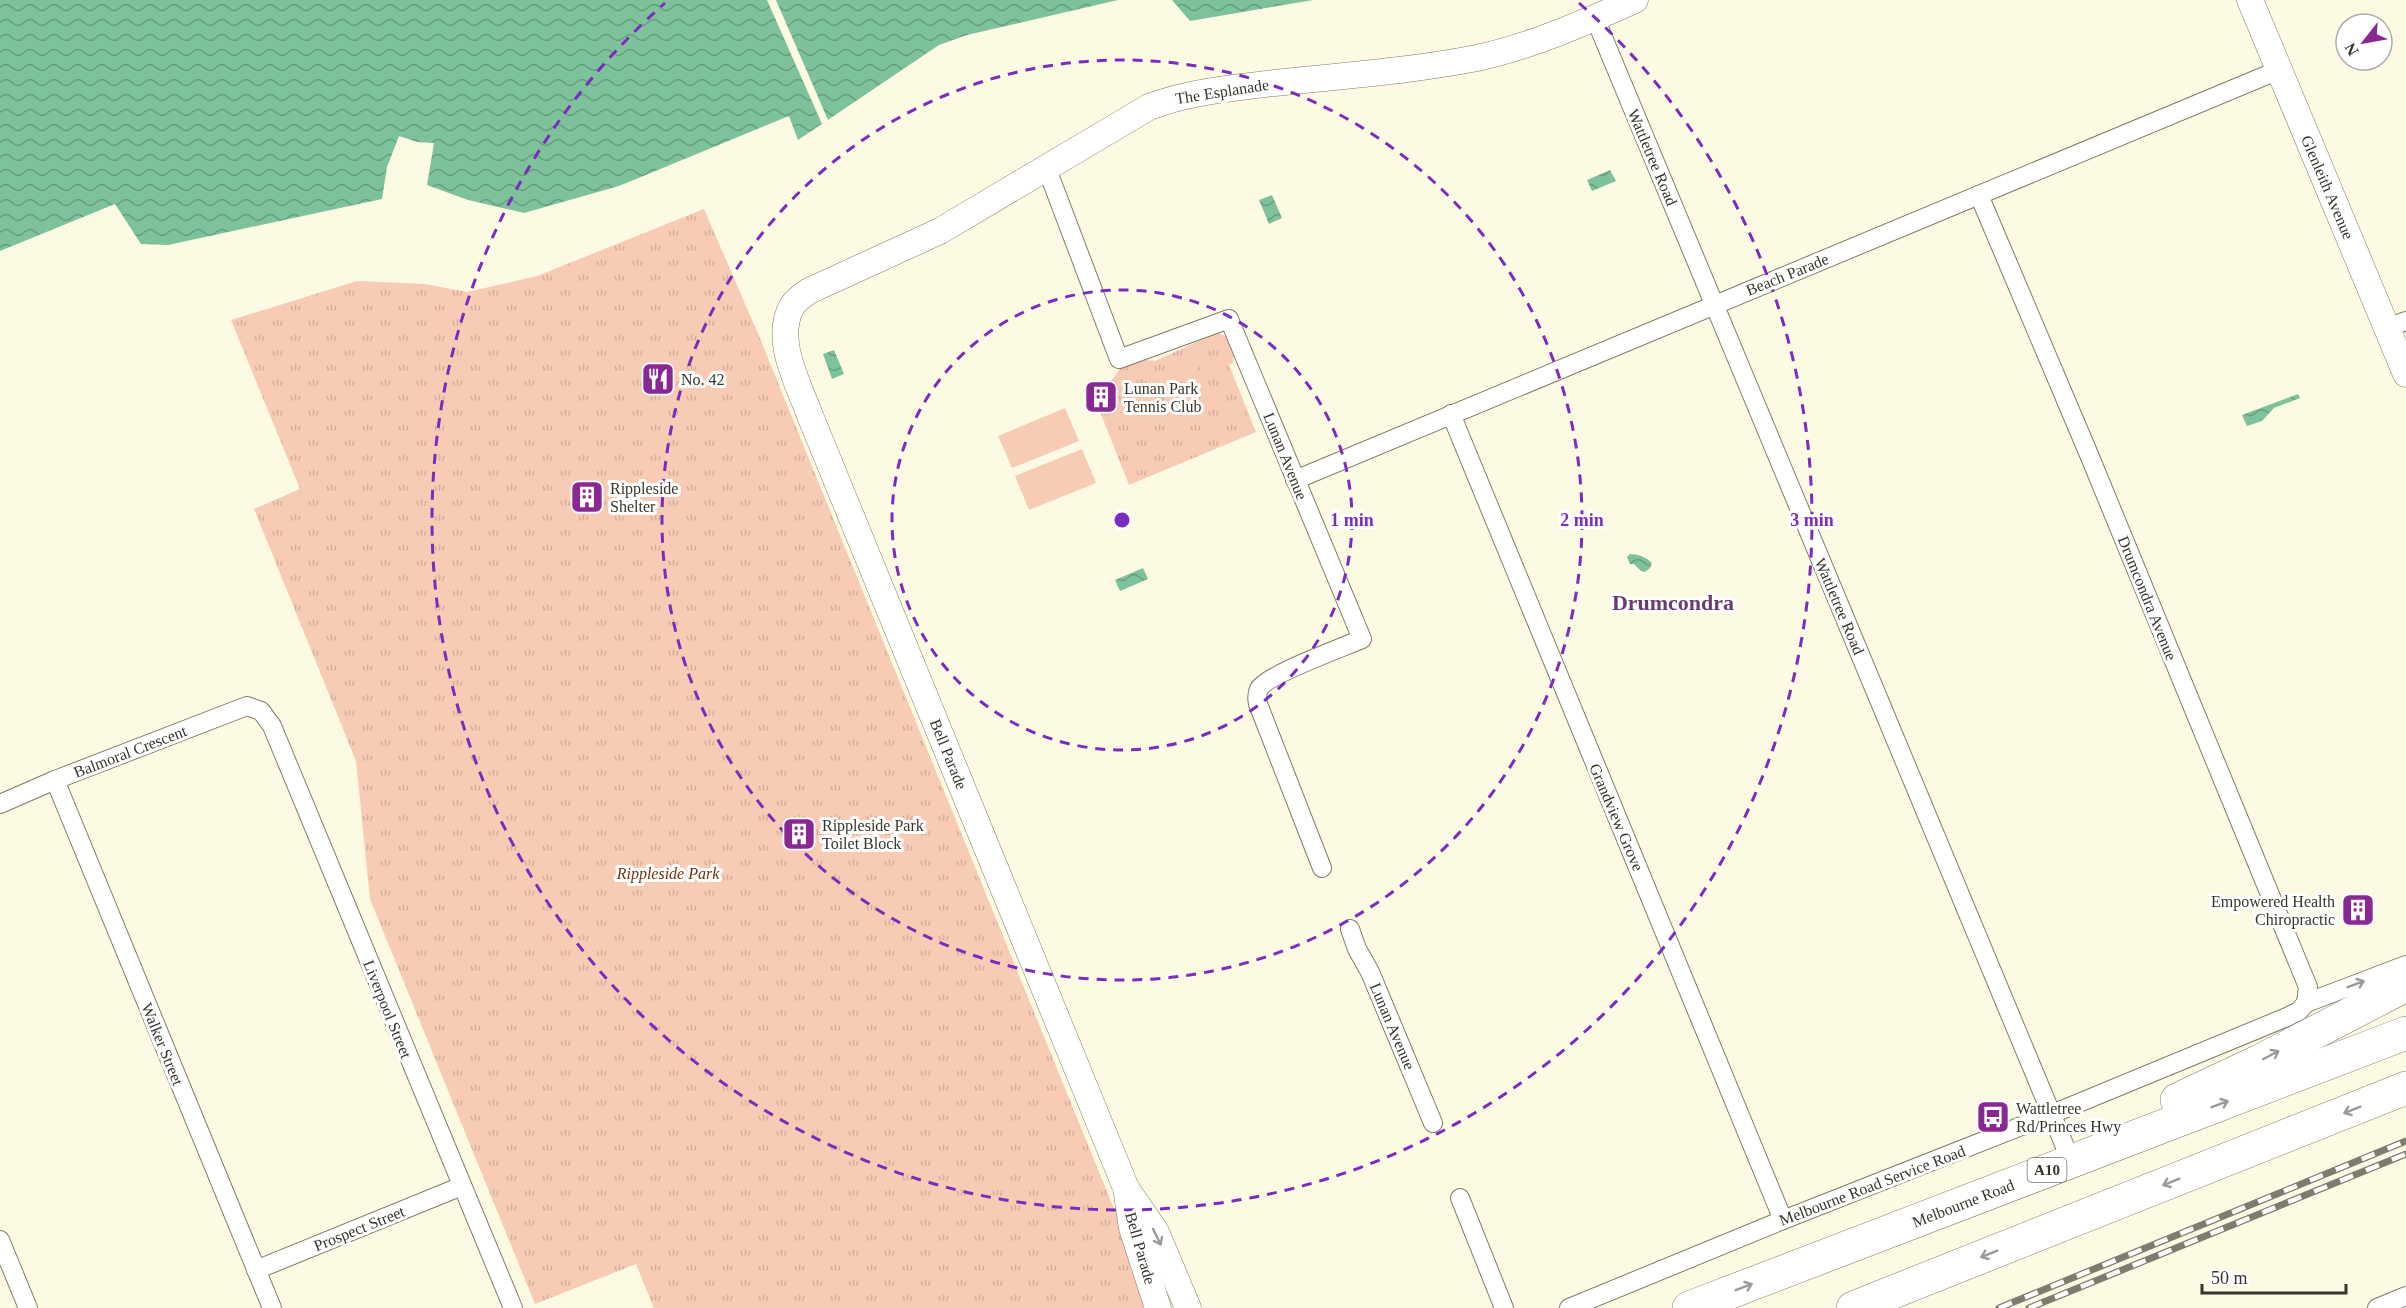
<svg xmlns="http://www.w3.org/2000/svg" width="2406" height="1308" font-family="Georgia,serif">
  <defs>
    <pattern id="park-tufts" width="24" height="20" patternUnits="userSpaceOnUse" patternTransform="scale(1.5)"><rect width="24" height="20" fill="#f8cbb5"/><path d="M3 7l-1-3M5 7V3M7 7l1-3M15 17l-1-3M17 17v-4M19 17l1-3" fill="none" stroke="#d5af9c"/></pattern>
    <pattern id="water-waves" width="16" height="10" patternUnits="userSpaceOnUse" patternTransform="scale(1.5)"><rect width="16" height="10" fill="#7dc29a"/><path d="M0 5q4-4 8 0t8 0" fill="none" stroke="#679e7e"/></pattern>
  </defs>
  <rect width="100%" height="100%" fill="#fdfae4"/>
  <g fill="url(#park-tufts)">
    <path d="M704,209L759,336L1134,1258L1150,1308H654L636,1264L535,1304L370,899L356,761L254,509L300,489L231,320L357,281L425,284L467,292L537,276Z"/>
    <path d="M1214,331L1227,337L1234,356L1233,363L1229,365L1256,432L1129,485L1093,394L1105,389L1123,365L1138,359L1155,361L1203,339L1204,333Z"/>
  </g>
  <g fill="#f8cbb5">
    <path d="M1186,356L1201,364L1191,381L1176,372Z"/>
    <path d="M1065,408L1079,441L1012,468L998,436Z"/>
    <path d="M1082,449L1096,483L1029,510L1015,476Z"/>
  </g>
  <g fill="url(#water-waves)">
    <path d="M0,0H1118L967,35L939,45L798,140L789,116L619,186L524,213L468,200L427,185L434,143L417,142L399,136L387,167L382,199L168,245L141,244L115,204L0,251Z"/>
    <path d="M1172,0H1313L1190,21Z"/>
    <path d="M1610,170L1616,181L1592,191L1587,180Z"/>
    <path d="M1272,195L1282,218L1269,224L1259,200Z"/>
    <path d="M834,350L844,374L832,379L823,354Z"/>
    <path d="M2298,394L2300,398L2274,408L2262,421L2247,426L2242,415Z"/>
    <path d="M1630,554C1638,554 1646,557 1652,563L1650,568L1645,572L1641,571L1634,564H1630L1627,557Z"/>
    <path d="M1143,568L1148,579L1120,591L1115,580Z"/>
  </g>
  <path fill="#fdfae4" d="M767,0H776L828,120L822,124Z"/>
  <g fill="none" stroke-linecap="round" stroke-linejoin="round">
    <defs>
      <g id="street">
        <path d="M1595,18L2071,1161"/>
        <path d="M1047,169L1119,359L1229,319L1362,639C1344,647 1266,675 1259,689C1257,693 1257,699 1258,704L1322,868"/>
        <path d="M1979,195L2090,457L2308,987L2306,1003"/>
        <path d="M2387,328L2406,321"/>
        <path d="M1451,414L1783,1220"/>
        <path d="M1295,480L2279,70"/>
        <path d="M55,780L272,1308"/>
        <path d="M0,804L55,780L247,706L261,711L272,726L513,1308"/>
        <path d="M1350,929L1357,949L1370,972L1433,1123"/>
        <path d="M1460,1198L1504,1308"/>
        <path d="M0,1240L28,1308"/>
        <path d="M256,1270L462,1186"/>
        <path d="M1569,1308L1783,1220L2052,1114L2287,1017L2299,1011L2306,1003L2406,965"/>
        <path d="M2377,1308L2406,1296"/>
      </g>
      <g id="secondary">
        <path d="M2250,0L2406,374"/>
        <path d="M1127,1194L1132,1228L1158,1308"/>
        <path d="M1188,1308L1156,1232L1126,1188L811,418C799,385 773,340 792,306C796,300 803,295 809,291L940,231L1149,107C1189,92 1231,88 1274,83C1341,76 1410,71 1477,58C1532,46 1584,23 1635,0"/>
      </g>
      <g id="highway">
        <path d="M2177,1100L2260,1061L2406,985"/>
        <path d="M1689,1308L2406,1033"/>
        <path d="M1853,1308L2406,1088"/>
      </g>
    </defs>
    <use href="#street" stroke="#7f7c68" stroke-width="20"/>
    <use href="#secondary" stroke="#7f7c68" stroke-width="27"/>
    <use href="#highway" stroke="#7f7c68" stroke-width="34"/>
    <use href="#street" stroke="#fff" stroke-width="18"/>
    <use href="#secondary" stroke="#fff" stroke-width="26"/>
    <use href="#highway" stroke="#fff" stroke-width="33"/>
    <defs>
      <g id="rail">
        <path d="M1999,1308L2406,1141"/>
        <path d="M2029,1308L2406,1154"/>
      </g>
    </defs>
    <use href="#rail" stroke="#7e7c6f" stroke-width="7"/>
    <use href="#rail" stroke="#fff" stroke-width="4.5" stroke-dasharray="14" stroke-linecap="butt"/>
  </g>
  <defs><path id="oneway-shaft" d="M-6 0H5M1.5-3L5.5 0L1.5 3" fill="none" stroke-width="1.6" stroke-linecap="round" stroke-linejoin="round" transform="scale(1.5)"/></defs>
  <g stroke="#9a9a96">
    <use href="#oneway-shaft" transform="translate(2356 984) rotate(-21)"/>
    <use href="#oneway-shaft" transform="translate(2271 1055) rotate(-28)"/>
    <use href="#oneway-shaft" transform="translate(2220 1104) rotate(-21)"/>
    <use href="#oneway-shaft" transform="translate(2352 1110) rotate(158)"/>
    <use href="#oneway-shaft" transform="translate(2171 1182) rotate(158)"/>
    <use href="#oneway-shaft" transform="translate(1157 1237) rotate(64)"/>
    <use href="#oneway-shaft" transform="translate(1989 1254) rotate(158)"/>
    <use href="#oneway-shaft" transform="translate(1744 1287) rotate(-21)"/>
  </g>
  <g fill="none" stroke="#7b2cbf" stroke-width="3" stroke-dasharray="10 8">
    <circle cx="1122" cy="520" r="230"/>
    <circle cx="1122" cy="520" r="460"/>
    <path d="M1579 3A690 690 0 1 1 665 3"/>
  </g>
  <defs>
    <symbol id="restaurant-square" viewBox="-11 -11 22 22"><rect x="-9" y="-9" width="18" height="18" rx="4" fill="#882993" stroke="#fff"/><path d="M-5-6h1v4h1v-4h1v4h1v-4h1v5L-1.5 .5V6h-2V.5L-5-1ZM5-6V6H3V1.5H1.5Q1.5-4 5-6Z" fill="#fff"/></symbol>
    <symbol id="building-square" viewBox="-11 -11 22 22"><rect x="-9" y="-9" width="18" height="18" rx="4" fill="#882993" stroke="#fff"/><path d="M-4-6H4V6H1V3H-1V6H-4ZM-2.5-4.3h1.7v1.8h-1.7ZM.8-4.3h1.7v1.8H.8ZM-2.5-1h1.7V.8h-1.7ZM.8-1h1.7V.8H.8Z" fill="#fff"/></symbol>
    <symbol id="bus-square" viewBox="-11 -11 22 22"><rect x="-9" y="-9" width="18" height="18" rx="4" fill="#882993" stroke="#fff"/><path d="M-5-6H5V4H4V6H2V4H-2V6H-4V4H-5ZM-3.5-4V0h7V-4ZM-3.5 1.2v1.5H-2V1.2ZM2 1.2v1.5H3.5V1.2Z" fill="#fff"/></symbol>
  </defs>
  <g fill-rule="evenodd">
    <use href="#restaurant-square" x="639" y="360" width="38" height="38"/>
    <use href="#building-square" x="1082" y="378" width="38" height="38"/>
    <use href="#building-square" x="568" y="478" width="38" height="38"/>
    <use href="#building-square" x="780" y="815" width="38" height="38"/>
    <use href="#building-square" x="2339" y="891" width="38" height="38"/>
    <use href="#bus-square" x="1974" y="1098" width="38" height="38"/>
  </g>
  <g text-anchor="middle" stroke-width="6" stroke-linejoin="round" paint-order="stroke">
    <rect fill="#fff" stroke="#72726b" stroke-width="1.5" x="2027.5" y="1158" width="39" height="24" rx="4.5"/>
    <g font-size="15" font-weight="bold" fill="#36352c">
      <text x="2047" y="1175">A10</text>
    </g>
    <g font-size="16" fill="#36352c" stroke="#fff">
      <text transform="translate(1222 91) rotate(-9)" y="6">The Esplanade</text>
      <text transform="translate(1653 157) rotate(67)" y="6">Wattletree Road</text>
      <text transform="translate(2328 187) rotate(67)" y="6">Glenleith Avenue</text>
      <text transform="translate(1787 274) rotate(-22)" y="6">Beach Parade</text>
      <text transform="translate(1286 456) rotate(68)" y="6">Lunan Avenue</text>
      <text transform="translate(2148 598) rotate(68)" y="6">Drumcondra Avenue</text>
      <text transform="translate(1840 606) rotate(67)" y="6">Wattletree Road</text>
      <text transform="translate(130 751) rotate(-21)" y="6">Balmoral Crescent</text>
      <text transform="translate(949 754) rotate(68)" y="6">Bell Parade</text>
      <text transform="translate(1617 817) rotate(67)" y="6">Grandview Grove</text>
      <text transform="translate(388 1009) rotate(68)" y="6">Liverpool Street</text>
      <text transform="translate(1393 1026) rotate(67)" y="6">Lunan Avenue</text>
      <text transform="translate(163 1044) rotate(68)" y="6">Walker Street</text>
      <text transform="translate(1872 1185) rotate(-21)" y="6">Melbourne Road Service Road</text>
      <text transform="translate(1963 1203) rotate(-21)" y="6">Melbourne Road</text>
      <text transform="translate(359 1228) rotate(-22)" y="6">Prospect Street</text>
      <text transform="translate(1141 1248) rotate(74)" y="6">Bell Parade</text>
    </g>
    <g font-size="16" fill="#36352c" stroke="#fff" text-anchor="start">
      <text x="681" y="385">No. 42</text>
      <text x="1124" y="394">Lunan Park<tspan x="1124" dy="18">Tennis Club</tspan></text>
      <text x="610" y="494">Rippleside<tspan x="610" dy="18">Shelter</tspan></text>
      <text x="822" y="831">Rippleside Park<tspan x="822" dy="18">Toilet Block</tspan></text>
      <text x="2335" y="907" text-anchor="end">Empowered Health<tspan x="2335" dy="18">Chiropractic</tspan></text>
      <text x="2016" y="1114">Wattletree<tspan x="2016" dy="18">Rd/Princes Hwy</tspan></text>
    </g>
    <g font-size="16" font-style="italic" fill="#6f320f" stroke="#fff">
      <text x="668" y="879">Rippleside Park</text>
    </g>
    <g font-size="22" font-weight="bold" fill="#6a3b6f" stroke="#fff">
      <text x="1673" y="610">Drumcondra</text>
    </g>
  </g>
  <circle cx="1122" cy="520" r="9" fill="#7b2cbf" stroke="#fff" stroke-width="3"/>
  <g font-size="18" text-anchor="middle" font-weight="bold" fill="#7b2cbf" stroke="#fff" stroke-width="6" stroke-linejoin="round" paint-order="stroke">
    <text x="1352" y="526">1 min</text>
    <text x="1582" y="526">2 min</text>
    <text x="1812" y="526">3 min</text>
  </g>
  <g transform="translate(2364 42) rotate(239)"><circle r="28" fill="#ffffff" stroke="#afaeab" stroke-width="1.5"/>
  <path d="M0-4.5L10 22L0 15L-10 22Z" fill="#882993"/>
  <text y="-9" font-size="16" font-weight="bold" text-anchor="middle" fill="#36352c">N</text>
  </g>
  <path d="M2202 1284v9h144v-9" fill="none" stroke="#36352c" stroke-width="3"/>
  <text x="2211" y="1284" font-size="18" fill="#36352c" stroke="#ffffff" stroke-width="4.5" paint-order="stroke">50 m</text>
</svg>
